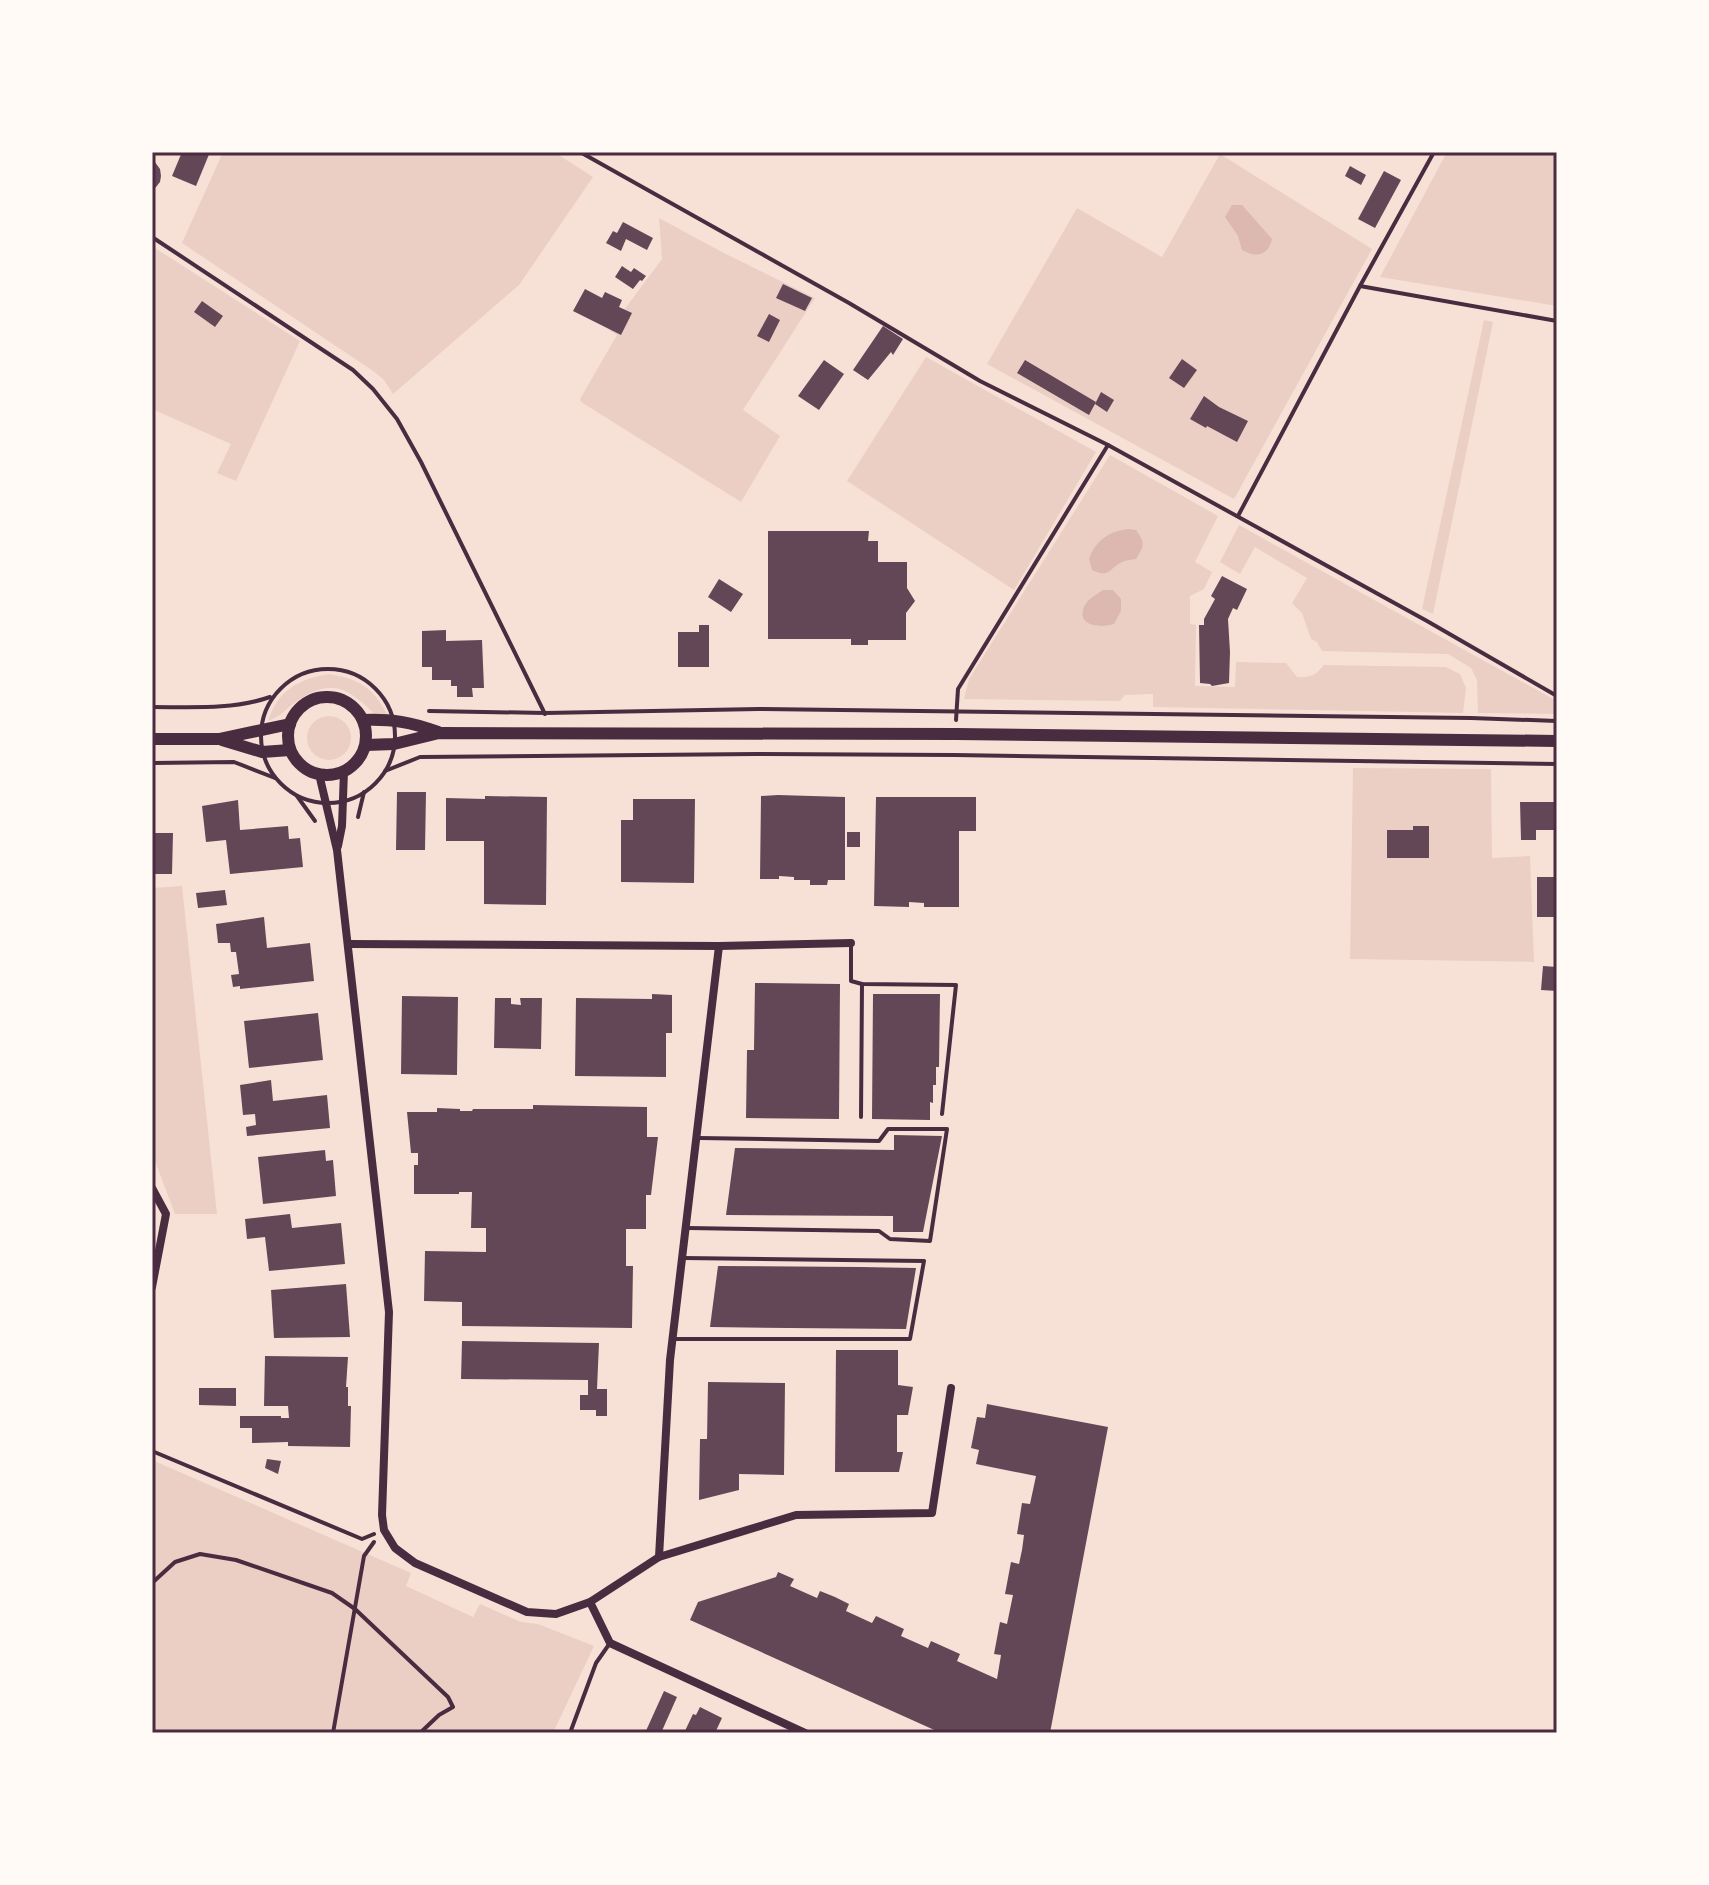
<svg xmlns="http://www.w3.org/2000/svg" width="1709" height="1885" font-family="Mulish,sans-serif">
  <rect width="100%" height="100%" fill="#f7e1d7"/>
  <g fill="#ebcfc5">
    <path d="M223,152H554L593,177L519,285L393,394L384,380L373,371L182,243Z"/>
    <path d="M1447,152H1557V306L1380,277Z"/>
    <path d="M1220,154L1372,249L1234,499L987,364L1077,208L1162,257Z"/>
    <path d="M659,218L722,252L815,298L743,410L780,436L741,502L581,402L580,399L617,335L609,330L662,259Z"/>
    <path d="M152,246L300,341L236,481L217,473L231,444L152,409Z"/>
    <path d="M1484,320L1493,322L1433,614L1422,609Z"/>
    <path d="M926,357L1096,452L1014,590L847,481Z"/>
    <path d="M1110,455L1218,516L1195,562L1212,572L1204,589L1190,596V624L1196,625L1195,686L1235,687L1236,662L1286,663L1297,677C1310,678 1316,675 1324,665L1446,667L1460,674L1466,688L1463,713L1153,707V694L1125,695L1120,701L964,699L969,679Z"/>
    <path d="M1239,525L1555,700L1557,701V714L1478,713L1477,680L1471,668L1448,654L1322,651L1317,642L1311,639L1302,613L1292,603L1307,578L1255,547L1240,574L1220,562Z"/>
    <path d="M329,674C362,680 372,687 388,716H377C347,688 333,676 294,703C285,710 280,717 268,721C278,690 299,679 329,674Z"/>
    <circle cx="329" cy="738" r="22"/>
    <path d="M1353,768L1491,769L1492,858L1530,856L1534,962L1350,959Z"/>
    <path d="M182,886L217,1214H175L152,1153V888Z"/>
    <path d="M152,1460L411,1573L406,1586L473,1617L480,1604L521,1622L538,1624L594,1646L553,1733H152Z"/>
  </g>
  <g fill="#dcb8b0">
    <path d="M1232,205H1242L1272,239C1268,256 1256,258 1242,250L1238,236L1225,217Z"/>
    <path d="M1129,529L1136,530C1145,543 1145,545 1136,559C1131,560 1126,560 1122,562C1109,568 1110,579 1092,570L1089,559C1096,540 1109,531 1129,529Z"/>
    <path d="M1103,590H1113L1121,599V611L1114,624C1102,628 1076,627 1084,607C1087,599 1096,595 1103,590Z"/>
  </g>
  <g fill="#644757">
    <path d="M182,152H210L196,186L172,176Z"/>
    <path d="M152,158L160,169L161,176L160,182L152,192Z"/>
    <path d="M1350,166L1366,175L1361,185L1345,176Z"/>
    <path d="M1384,171L1401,180L1375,228L1358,219Z"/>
    <path d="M623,222L653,238L647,250L626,239L621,251L606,243L613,231L617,233Z"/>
    <path d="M622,266L631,272L634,268L646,276L642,281L640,280L633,289L615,277Z"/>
    <path d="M783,284L812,298L805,311L776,298Z"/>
    <path d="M585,289L602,298L605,292L622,300L619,307L632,313L621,335L573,311Z"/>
    <path d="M202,301L223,316L215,327L194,312Z"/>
    <path d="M769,314L780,320L769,342L757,336Z"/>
    <path d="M883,326L903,339L893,355L891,352L868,380L853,370Z"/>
    <path d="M1182,359L1197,370L1184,388L1169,378Z"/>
    <path d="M824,360L844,374L819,410L798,396Z"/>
    <path d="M1025,360L1096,402L1089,415L1017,373Z"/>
    <path d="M1101,392L1114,400L1107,412L1095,404Z"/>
    <path d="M1204,396L1219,407L1248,421L1237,442L1207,426L1206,428L1190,419Z"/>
    <path d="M768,531H869L868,541H878V562H907V588L915,601L906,613V640H868V645H851V639H768Z"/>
    <path d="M1222,576L1247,589L1237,610L1233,608L1228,619L1230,652L1229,683L1212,686L1210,684L1200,683L1199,625H1204V619L1215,599L1211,596Z"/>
    <path d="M719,579L743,594L731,612L708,597Z"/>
    <path d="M699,625H709V667H678V632H699Z"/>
    <path d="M446,630V641L482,640L484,688H472L473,697H457V686H451V680H432V667H422V631Z"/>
    <path d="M397,792H426L425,850H396Z"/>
    <path d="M778,795L845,797V880H828L827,885H810V880H794V877L779,876V879H760L761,796Z"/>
    <path d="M485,796L547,797L546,905L484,904V841H446V798L485,799Z"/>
    <path d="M876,797H976V831H959V907H924V903L909,902V907L874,906Z"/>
    <path d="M633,799H695L694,883L621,882V820H633Z"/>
    <path d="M238,800L240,830L288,826L289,839L300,838L303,867L230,874L226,840L206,842L202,806Z"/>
    <path d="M1520,802H1557V830H1536V840H1521Z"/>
    <path d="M1413,826H1429V858H1387V830H1413Z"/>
    <rect x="847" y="832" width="13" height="15"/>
    <path d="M152,833H173L172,874H155V864H152Z"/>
    <rect x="1537" y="877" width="17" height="40"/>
    <path d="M225,890L227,905L198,908L196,893Z"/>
    <path d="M264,917L267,948L310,943L314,981L240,989V986L233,987L231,975L239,974L236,952H231L230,943H218L216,924Z"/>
    <path d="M1543,966L1557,967V991L1541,990Z"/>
    <path d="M755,983L840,984L839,1119L746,1118L747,1050H754Z"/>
    <path d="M652,994L672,995V1033H666V1077L575,1076L576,998L652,999Z"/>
    <path d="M873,994H940L939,1067H936V1085H933V1103L930,1102V1120L872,1119Z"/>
    <path d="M402,996L458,997L457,1075L401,1074Z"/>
    <path d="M495,998H511V1004L521,1005L520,998H542L541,1049L494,1048Z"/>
    <path d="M318,1013L323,1060L249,1068L244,1021Z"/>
    <path d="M271,1080L273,1101L327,1095L330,1128L247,1136L246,1127L256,1125L255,1114L243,1115L240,1085Z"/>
    <path d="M533,1105L647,1107V1137H658L651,1195H646V1229H626V1266H633L632,1328L462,1326V1302L424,1301L425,1251L486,1252V1228H471L472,1192H459V1194H414V1165H418V1153H411L407,1112H437V1108L460,1109V1111H472L473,1109H533Z"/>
    <path d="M894,1135L942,1136L923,1232H893V1216L726,1215L735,1148L894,1150Z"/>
    <path d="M325,1150L326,1161L333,1160L336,1196L263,1204L258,1157Z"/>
    <path d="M290,1214L292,1228L341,1223L345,1264L269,1271L265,1237L247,1239L245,1219Z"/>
    <path d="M718,1266L861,1267L916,1268L906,1329L789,1328L710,1327Z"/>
    <path d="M346,1284L350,1337L274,1338L271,1290Z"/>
    <path d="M462,1341L599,1343L597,1389H607V1416H596V1410H580V1395H588V1380L461,1379Z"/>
    <path d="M836,1350H898V1385L913,1387L908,1415H897V1452H903L899,1472H835Z"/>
    <path d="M265,1356L348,1357L346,1387H348V1406H351L350,1447L288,1446V1442L252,1443V1428H240V1416H281V1418H289L288,1406H264Z"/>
    <path d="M708,1382L785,1383L784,1475L739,1474V1490L699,1500L700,1439H707Z"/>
    <path d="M199,1388H236V1406L199,1405Z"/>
    <path d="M987,1404L1108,1427L1050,1733H941L690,1620L698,1602L776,1577L778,1572L794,1579L790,1586L817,1598L820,1591L835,1597L849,1604L846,1611L872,1623L876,1616L904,1629L901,1636L928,1648L931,1641L960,1654L957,1661L997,1679L1001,1655L994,1654L1000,1622L1007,1624L1013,1595L1005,1594L1011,1562L1019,1564L1022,1550L1024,1535L1017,1534L1022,1503L1030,1504L1036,1476L976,1464L979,1450L971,1448L977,1417L985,1418Z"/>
    <path d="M267,1459L281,1461L278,1474L265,1468Z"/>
    <path d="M664,1691L677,1697L661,1733H645Z"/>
    <path d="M700,1707L722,1718L715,1733H684L693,1714L696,1715Z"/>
  </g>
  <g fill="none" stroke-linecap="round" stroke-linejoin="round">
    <g stroke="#4a2c40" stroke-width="4">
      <path d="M580,152L849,303L980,381L1108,445L1427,621L1557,696"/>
      <path d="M152,237L353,370L373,389L397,419L421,462L545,714"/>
      <path d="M1360,286L1557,321"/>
      <path d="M1238,516L1360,286L1434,152"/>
      <circle cx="328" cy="736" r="67"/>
      <path d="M152,707C191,707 233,710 270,697"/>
      <path d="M429,711L545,713L759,709L1471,718L1557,721"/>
      <path d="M956,720L958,689L1108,445"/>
      <path d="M152,763L234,762L275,778"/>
      <path d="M385,771L420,757L756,754L954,755L1557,764"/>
      <path d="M297,796L315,821"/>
      <path d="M358,817L364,792"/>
      <path d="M152,1451L362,1539L374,1534"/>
      <path d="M152,1583L175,1562L200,1554L236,1560L332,1593L355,1609L448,1697L453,1707L439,1715L420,1733"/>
      <path d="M260,1733H263"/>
      <path d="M333,1733L364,1556L374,1542"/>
    </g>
    <g stroke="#4a2c40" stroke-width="4">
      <path d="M851,944V981L862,984L956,985L942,1114"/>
      <path d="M861,1117L862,984"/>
      <path d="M688,1228L879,1231L890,1239L930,1241L947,1129H888L879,1141L699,1138"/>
      <path d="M675,1339H910L924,1261L683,1258"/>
      <path d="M570,1733L596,1663L610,1643"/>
    </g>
    <g stroke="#4a2c40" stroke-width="8">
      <path d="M319,774L337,850L389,1312L382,1515L384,1530L395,1548L415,1563L527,1612L556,1614L590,1602L659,1557L670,1360L719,946"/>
      <path d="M338,846L342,826L344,771"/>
      <path d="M348,944L719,946L851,943"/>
      <path d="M152,1188L166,1214L152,1287"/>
      <path d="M659,1557L796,1515L932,1513L951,1388"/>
      <path d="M590,1602L610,1643L805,1733"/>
    </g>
    <g stroke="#4a2c40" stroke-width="12">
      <circle cx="327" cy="736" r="39"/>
      <path d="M363,720C392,719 411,722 438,732"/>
      <path d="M152,739H219L290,724"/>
      <path d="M222,740L262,752L290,750"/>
      <path d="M366,745L394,744L439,733L956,734L1557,741"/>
    </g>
  </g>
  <rect width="1709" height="1885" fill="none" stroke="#fffaf5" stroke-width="308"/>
  <rect x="154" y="154" width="1401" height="1577" fill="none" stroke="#4a2c40" stroke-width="3"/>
</svg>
